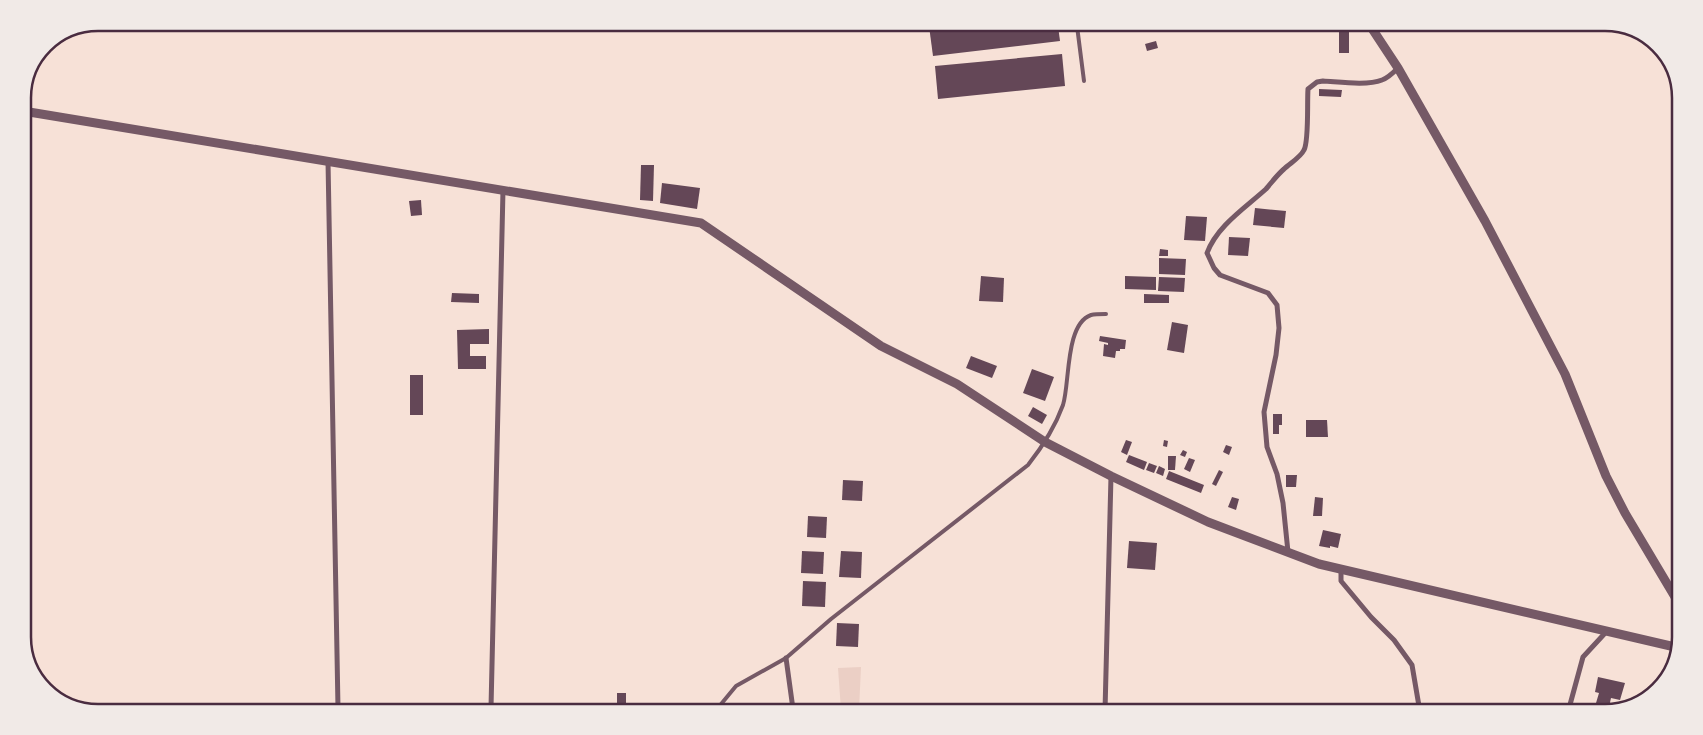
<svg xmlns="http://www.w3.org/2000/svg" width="1703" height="735" font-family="Figtree,sans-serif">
  <rect width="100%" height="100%" fill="#f7e1d7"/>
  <path fill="#ebcfc5" d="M861,667L859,710H841L838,668Z"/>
  <g fill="#644757">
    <path d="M929,26H1058L1060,41L933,56Z"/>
    <path d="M1339,31L1349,32V53H1339Z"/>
    <path d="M1156,41L1158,48L1147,51L1145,44Z"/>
    <path d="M1062,54L1065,86L938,99L935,66Z"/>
    <path d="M1319,89L1342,90L1341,97L1319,96Z"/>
    <path d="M641,165H654L653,201L640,200Z"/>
    <path d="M662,183L700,188L697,209L660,203Z"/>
    <path d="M421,200L422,215L411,216L409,201Z"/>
    <path d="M1255,208L1286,211L1284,228L1253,225Z"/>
    <path d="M1186,216L1207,217L1205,241L1184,240Z"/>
    <path d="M1229,237L1250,238L1248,256L1228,255Z"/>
    <path d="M1160,249L1168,250V256H1159Z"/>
    <path d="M1159,258L1186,259L1185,275L1159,274Z"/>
    <path d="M981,276L1004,278L1003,302L979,301Z"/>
    <path d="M1125,276L1156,277V290L1125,289Z"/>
    <path d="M1159,277L1185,278L1184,292L1158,291Z"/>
    <path d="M452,293L479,294V303L451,302Z"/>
    <path d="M1144,294L1169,295V303H1144Z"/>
    <path d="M1172,322L1188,325L1184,353L1167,350Z"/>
    <path d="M489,329V344H470V356H486V369H458L457,330Z"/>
    <path d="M1100,336L1126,340L1125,349H1120V351H1116L1115,358L1103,356L1104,344L1108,345V343L1099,341Z"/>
    <path d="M971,356L997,366L992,378L966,368Z"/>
    <path d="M1032,369L1054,377L1045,401L1023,393Z"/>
    <rect x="410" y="375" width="13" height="40"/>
    <path d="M1033,407L1047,415L1042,424L1028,416Z"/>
    <path d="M1273,414H1282V425H1279V434H1273Z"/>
    <path d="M1306,420H1327L1328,437H1306Z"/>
    <path d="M1126,440L1132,442L1127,455L1121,452Z"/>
    <path d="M1164,440L1168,441L1167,447L1163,446Z"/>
    <path d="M1226,445L1232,447L1229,455L1223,452Z"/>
    <path d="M1183,450L1187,452L1185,457L1180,455Z"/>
    <path d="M1129,455L1147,462L1144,470L1126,462Z"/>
    <path d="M1168,456H1176L1175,470H1168Z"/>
    <path d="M1189,458L1195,460L1190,472L1184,469Z"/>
    <path d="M1149,463L1157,466L1154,473L1146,470Z"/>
    <path d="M1159,466L1165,469L1163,476L1156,473Z"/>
    <path d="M1219,470L1223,472L1216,486L1212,484Z"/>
    <path d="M1169,471L1204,485L1201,493L1166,479Z"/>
    <path d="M1286,475H1297L1296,487H1286Z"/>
    <path d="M843,480L863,481L862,501L842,500Z"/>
    <path d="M1232,497L1239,499L1236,510L1228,507Z"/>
    <path d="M1315,497L1323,498L1322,516H1313Z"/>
    <path d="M808,516L827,517L826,538L807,537Z"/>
    <path d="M1323,530L1341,534L1338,548L1330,546V548L1319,546Z"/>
    <path d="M1129,541L1157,543L1155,570L1127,568Z"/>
    <path d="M802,551L824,552L823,574L801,573Z"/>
    <path d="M841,551L862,552L861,578L839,577Z"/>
    <path d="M803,581L826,582L825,607L802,606Z"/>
    <path d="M837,623L859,624L858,647L836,646Z"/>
    <path d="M1598,677L1625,683L1620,700L1611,698L1609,707L1596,703L1599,693L1595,692Z"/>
    <rect x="617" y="693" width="9" height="16"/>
    <rect x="570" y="703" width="26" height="6"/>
  </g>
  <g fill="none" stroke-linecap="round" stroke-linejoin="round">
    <g stroke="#755966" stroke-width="4">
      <path d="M1077,26L1084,81"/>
      <path d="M717,709L736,686L786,658L831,619L1028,465C1043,446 1055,427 1063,405C1070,383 1065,324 1091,315C1095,314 1101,314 1106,314"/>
    </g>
    <g stroke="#755966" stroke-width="5">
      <path d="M328,161L338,708"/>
      <path d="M1288,552L1283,503L1277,474L1267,447L1264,412L1276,355L1279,328L1277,305L1268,293L1220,275L1214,268L1207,253C1217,226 1245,208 1266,189C1272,182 1277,175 1284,169C1290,163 1300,158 1304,150C1309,141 1307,103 1308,89L1317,82L1323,81C1340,82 1367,86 1382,80C1388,78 1393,73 1398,68"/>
      <path d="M1341,569V581L1371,617L1394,640L1412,665L1420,712"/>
      <path d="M786,658L793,709"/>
      <path d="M1672,669L1675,660"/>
      <path d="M491,708L503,190"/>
      <path d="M1105,711L1111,476"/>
      <path d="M1568,712L1583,657L1607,631"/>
    </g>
    <g stroke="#755966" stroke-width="9">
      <path d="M1371,27L1398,68L1485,221L1565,374L1606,476L1625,513L1675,597"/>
      <path d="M23,111L701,223L881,346L957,384L1045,442L1111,476L1208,522L1319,564L1675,647"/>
    </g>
  </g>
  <path d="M0 0H1703V735H0ZM98 31H1605A67 67 0 0 1 1672 98V637A67 67 0 0 1 1605 704H98A67 67 0 0 1 31 637V98A67 67 0 0 1 98 31Z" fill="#f1eae7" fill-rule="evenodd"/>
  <path fill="none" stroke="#4a2c40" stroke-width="2.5" d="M98 31H1605A67 67 0 0 1 1672 98V637A67 67 0 0 1 1605 704H98A67 67 0 0 1 31 637V98A67 67 0 0 1 98 31Z"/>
</svg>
